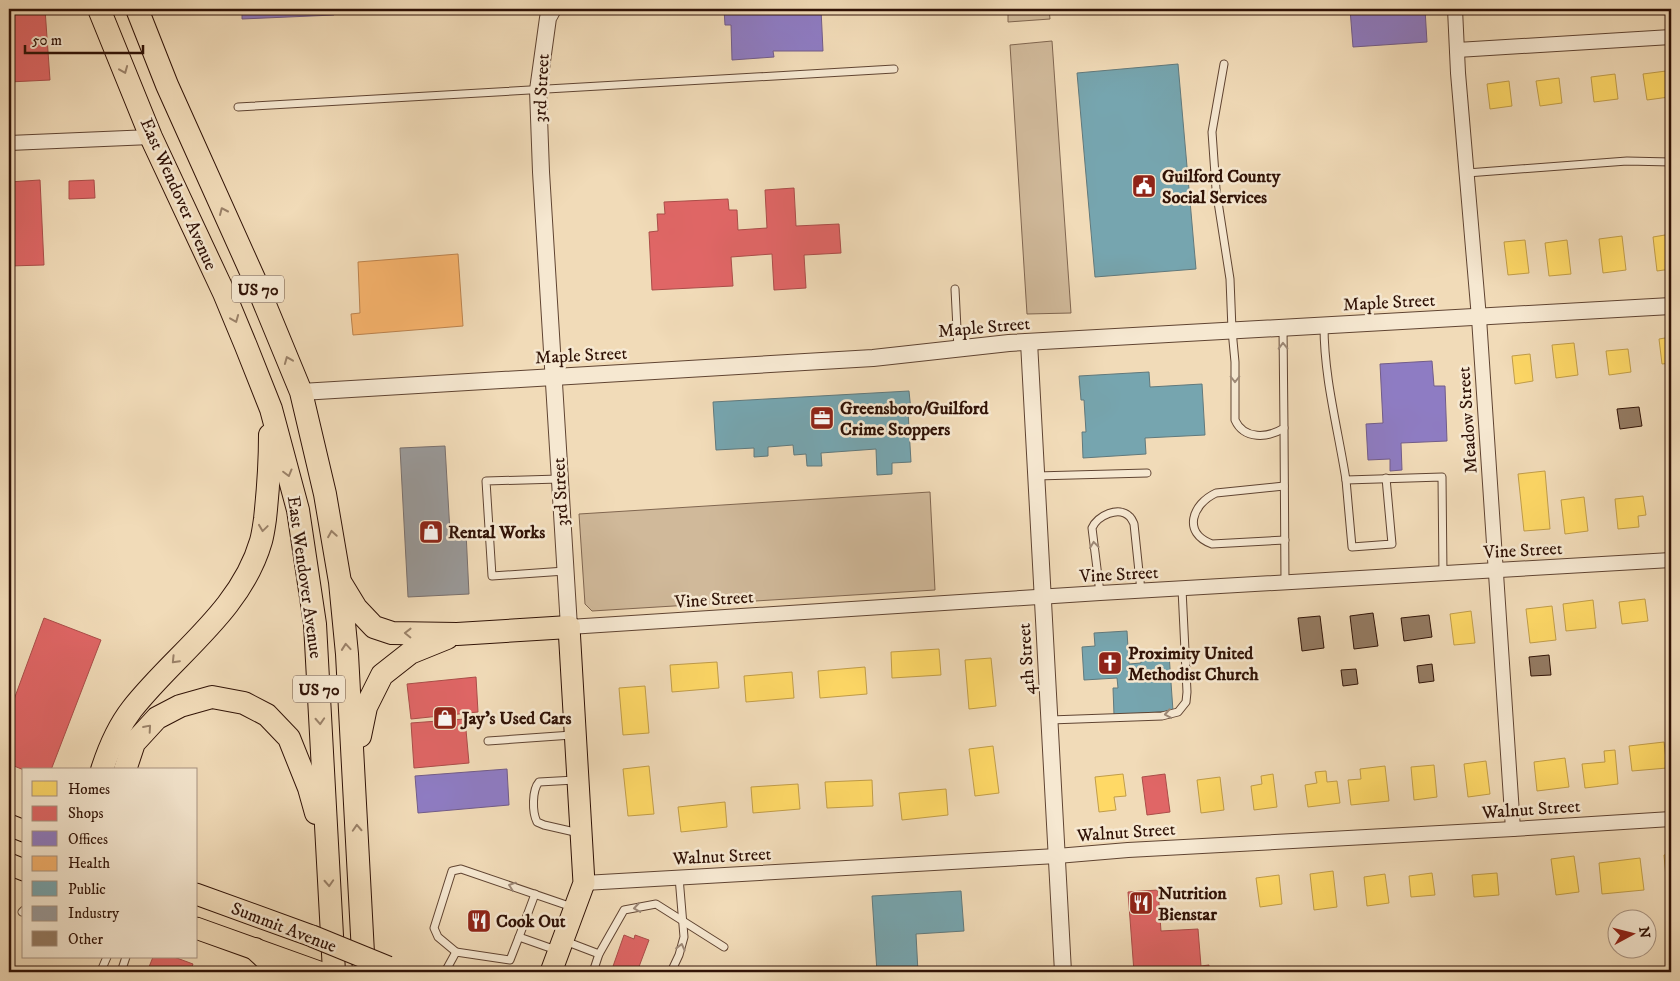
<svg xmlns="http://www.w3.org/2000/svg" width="1680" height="981" font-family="'IM FELL DW Pica',serif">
  <rect width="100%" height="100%" fill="#f1dbb8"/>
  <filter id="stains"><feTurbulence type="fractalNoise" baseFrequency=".004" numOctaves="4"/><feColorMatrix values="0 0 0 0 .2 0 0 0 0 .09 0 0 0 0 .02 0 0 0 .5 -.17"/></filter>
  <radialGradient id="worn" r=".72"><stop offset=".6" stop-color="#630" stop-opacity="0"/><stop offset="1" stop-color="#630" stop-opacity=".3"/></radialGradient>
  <g fill="#d0b99a" stroke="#806650">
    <path d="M1008,9H1049L1050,19L1008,22Z"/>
    <path d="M1052,41L1071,313L1027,314L1010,45Z"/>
    <path d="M930,492L935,590L592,611L585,604L579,514Z"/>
  </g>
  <g fill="#ffd966" stroke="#c19d49">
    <path d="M1527,9H1562L1527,12Z"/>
    <path d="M1666,71L1669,97L1647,100L1643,74Z"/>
    <path d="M1615,74L1618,99L1594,102L1591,77Z"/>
    <path d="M1559,78L1562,103L1540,106L1536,81Z"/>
    <path d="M1509,81L1512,106L1490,109L1487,84Z"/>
    <path d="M1671,234V269L1657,271L1653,237Z"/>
    <path d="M1622,236L1626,270L1603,273L1599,239Z"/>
    <path d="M1525,240L1529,273L1508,275L1504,242Z"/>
    <path d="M1567,240L1571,274L1549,276L1545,243Z"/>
    <path d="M1671,337V363L1662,364L1659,339Z"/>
    <path d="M1574,343L1578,375L1556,378L1552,345Z"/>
    <path d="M1628,349L1631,372L1609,375L1606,351Z"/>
    <path d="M1530,354L1533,381L1515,384L1512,356Z"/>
    <path d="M1545,471L1550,529L1524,531L1518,474Z"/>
    <path d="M1643,496L1646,515L1638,516L1639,527L1618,529L1615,499Z"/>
    <path d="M1584,497L1588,531L1565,534L1561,500Z"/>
    <path d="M1671,502V526L1669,527L1666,503Z"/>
    <path d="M1645,599L1648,621L1622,624L1619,602Z"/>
    <path d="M1593,600L1596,628L1566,631L1563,604Z"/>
    <path d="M1552,606L1556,640L1530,643L1526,609Z"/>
    <path d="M1471,611L1475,643L1454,645L1450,614Z"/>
    <path d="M939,649L941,675L892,678L891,652Z"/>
    <path d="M991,658L996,706L969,709L965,660Z"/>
    <path d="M717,662L719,688L672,692L670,665Z"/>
    <path d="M865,667L867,694L820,698L818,671Z"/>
    <path d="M792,672L794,698L746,702L744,676Z"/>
    <path d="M645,686L649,733L623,735L619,688Z"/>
    <path d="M1664,742L1667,768L1632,771L1629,746Z"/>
    <path d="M993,746L999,793L975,796L969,749Z"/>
    <path d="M1615,750L1618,784L1585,788L1582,764L1605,762L1604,751Z"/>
    <path d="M1565,758L1569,787L1537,791L1534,762Z"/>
    <path d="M1486,761L1490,794L1468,797L1464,764Z"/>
    <path d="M1434,765L1437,797L1414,800L1411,767Z"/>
    <path d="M649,766L654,814L628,816L623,769Z"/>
    <path d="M1385,766L1389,801L1351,805L1348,780L1361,779L1360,769Z"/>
    <path d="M1326,771L1327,782L1337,781L1340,803L1308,807L1305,785L1317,783L1315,772Z"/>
    <path d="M1123,774L1126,796L1114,797L1116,810L1099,812L1095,777Z"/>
    <path d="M1273,774L1277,807L1254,810L1251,786L1262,784L1261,776Z"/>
    <path d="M1220,777L1224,810L1201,813L1197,780Z"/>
    <path d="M872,780L873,806L827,808L825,782Z"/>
    <path d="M798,784L800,809L753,813L751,787Z"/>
    <path d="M946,789L948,815L902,820L899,793Z"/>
    <path d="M725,802L727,827L681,832L678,807Z"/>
    <path d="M1671,854V889H1667L1664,855Z"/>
    <path d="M1574,856L1579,892L1556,895L1551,859Z"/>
    <path d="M1640,858L1644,890L1602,894L1599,863Z"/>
    <path d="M1333,871L1337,907L1314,910L1310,874Z"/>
    <path d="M1432,873L1435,895L1411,897L1409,876Z"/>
    <path d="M1497,873L1499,895L1474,897L1472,875Z"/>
    <path d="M1385,874L1389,903L1367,906L1364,877Z"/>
    <path d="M1279,875L1282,904L1260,907L1256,878Z"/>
  </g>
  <g fill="#e06666" stroke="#ab4d49">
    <path d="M9,9H45L50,80L9,82Z"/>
    <path d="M40,180L44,265L9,266V182Z"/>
    <path d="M94,180L95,198L69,199V181Z"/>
    <path d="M794,188L796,226L839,224L841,253L804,255L806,288L774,290L772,254L731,257L733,286L652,290L649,232L658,231L657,214H665L664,202L728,199L729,210H737L738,230L767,228L765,190Z"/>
    <path d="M44,618L101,640L51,770H24L9,764V713Z"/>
    <path d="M476,677L478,712L411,719L407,684Z"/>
    <path d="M465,719L469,763L414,768L411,723Z"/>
    <path d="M1165,774L1170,812L1147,815L1142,777Z"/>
    <path d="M1158,890L1161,931L1198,929L1201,966L1209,965V972H1134L1128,892Z"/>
    <path d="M624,935L634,939L635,935L649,940L637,972H611Z"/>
    <path d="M153,957H174L193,964L190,972H147Z"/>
    <path d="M9,965L30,972H9Z"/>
  </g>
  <g fill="#8e7cc3" stroke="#725c8a">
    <path d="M242,9H334V15L242,19Z"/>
    <path d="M724,9H821L823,51H773L774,57L732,60L731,25H725Z"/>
    <path d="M1350,9H1425L1427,42L1353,47Z"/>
    <path d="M1432,361L1434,386H1445L1447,441L1401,443L1402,470L1390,471V459L1368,460L1366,424L1383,423L1380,364Z"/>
    <path d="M507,769L509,805L418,813L415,776Z"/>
  </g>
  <path fill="#f6b26b" stroke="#bb824d" d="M458,254L463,326L353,335L351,314L360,313L358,262Z"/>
  <g fill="#76a5af" stroke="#61797c">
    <path d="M1178,64L1196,269L1095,277L1077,73Z"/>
    <path d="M1149,372L1150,387L1202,384L1205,435L1145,438L1146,454L1083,458L1082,432H1086L1084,400H1081L1079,376Z"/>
    <path d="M909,391L911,411H908L911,462L892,463V474L877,475L876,449L821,453L822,466H807L806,454L794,455L793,445L768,447V456L754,457V448L716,450L713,402Z"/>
    <path d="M1127,631L1129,664L1141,663V656L1169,654L1173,711L1114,715L1113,688H1118L1117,678L1084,680L1082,647L1095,646L1094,633Z"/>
    <path d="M961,891L964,931L916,934L918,972H877L872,896Z"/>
  </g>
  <path fill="#999" stroke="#7a706d" d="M445,446L450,532H466L469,594L408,597L400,448Z"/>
  <g fill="#947b63" stroke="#301206">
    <path d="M1639,407L1642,426L1620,429L1617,409Z"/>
    <path d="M1373,613L1378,646L1354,649L1350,616Z"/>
    <path d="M1429,615L1432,637L1404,641L1401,618Z"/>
    <path d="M1320,616L1324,648L1302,651L1298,618Z"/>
    <path d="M1549,655L1551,675L1531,676L1529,657Z"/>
    <path d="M1432,664L1434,681L1419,683L1417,666Z"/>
    <path d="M1356,669L1358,684L1343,686L1341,670Z"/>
  </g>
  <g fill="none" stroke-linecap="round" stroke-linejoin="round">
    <defs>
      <g id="service">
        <path d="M1224,64L1212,132L1216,189L1230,279L1232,330L1235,362V420C1244,440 1268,438 1284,428L1283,328"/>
        <path d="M238,107L894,69"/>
        <path d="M1467,173L1627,161L1671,162"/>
        <path d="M955,289L958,349"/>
        <path d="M1324,326C1324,378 1338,429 1346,480L1442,477L1443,574"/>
        <path d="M1284,428L1285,583"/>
        <path d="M1036,476L1147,473"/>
        <path d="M559,479L486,481L492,576L565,571"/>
        <path d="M1346,480L1352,547L1392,544L1386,478"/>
        <path d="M1284,486L1216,493C1192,504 1182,533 1212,544L1285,540"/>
        <path d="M1100,593L1092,528C1097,516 1119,505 1130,517C1132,519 1133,522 1134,524L1141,591"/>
        <path d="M1050,720L1162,716L1178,712L1186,702L1187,692L1182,589"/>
        <path d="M488,741L572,735"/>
        <path d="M575,780L539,782C532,790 532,812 537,822L544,825L579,833"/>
        <path d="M22,912L24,910"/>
        <path d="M519,937L535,894"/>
        <path d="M565,941L599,954"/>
        <path d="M456,952L438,937L434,928L452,871L461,869L572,907"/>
        <path d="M101,971L107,957"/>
        <path d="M121,972L126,957"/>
        <path d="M445,972L456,952L510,960L519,937L556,950"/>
        <path d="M593,972L599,954L624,910L656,904L724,947"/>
        <path d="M671,972L679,955L684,937L679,877"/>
      </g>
      <g id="minor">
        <path d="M1455,9L1458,73L1479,318L1513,829"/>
        <path d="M1457,50L1671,37"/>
        <path d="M9,143L151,137"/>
        <path d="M569,627L1100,593L1671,560"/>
        <path d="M584,883L1057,856L1128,850L1513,829L1671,819"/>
      </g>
      <g id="tertiary">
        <path d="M553,9L548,18L538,90L541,172L569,627"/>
        <path d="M1029,342L1063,972"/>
        <path d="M301,392L873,358L1009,343L1671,306"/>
      </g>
      <g id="primary">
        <path d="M9,825L24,831"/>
        <path d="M9,864L24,870"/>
        <path d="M196,894L312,936"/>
        <path d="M196,928L319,972"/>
        <path d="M551,972L584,883L569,627"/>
      </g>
      <g id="trunk">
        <path d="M99,9L151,137L224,293L246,346L271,409L298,510L315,624L334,972"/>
        <path d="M137,9L167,85L256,283L301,392L325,494L340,582L347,654L364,972"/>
        <path d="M342,585L356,608L374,627L392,633L457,634L569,627"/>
        <path d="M360,736L366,707L382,675L410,653L447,638"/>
        <path d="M102,770C109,748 118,727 132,709C175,654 241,611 261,541C263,534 264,526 265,519C268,491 270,464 270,435"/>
        <path d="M125,770L134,743L157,718L180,706L212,697L244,703L267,715L289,738L309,788L316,813"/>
        <path d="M255,949L280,972"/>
      </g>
    </defs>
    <use href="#service" stroke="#604432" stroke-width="9"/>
    <use href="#minor" stroke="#604432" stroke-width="16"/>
    <use href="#tertiary" stroke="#604432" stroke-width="18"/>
    <use href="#primary" stroke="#301206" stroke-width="23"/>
    <use href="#trunk" stroke="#301206" stroke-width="24"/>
    <use href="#service" stroke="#f6e8d1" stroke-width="7"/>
    <use href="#minor" stroke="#f6e8d1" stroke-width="14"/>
    <use href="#tertiary" stroke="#f6e8d1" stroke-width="16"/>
    <use href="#primary" stroke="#f1dbb8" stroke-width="21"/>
    <use href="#trunk" stroke="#f1dbb8" stroke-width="22"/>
    <defs>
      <path id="primary-bridge" d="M312,936L388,967"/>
    </defs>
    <use href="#primary-bridge" stroke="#301206" stroke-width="23" stroke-linecap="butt"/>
    <use href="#primary-bridge" stroke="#f1dbb8" stroke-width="21"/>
  </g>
  <defs><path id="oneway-chevron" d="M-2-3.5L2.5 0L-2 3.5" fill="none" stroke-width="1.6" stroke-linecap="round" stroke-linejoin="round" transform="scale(1.25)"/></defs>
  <g stroke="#9a8168">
    <use href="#oneway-chevron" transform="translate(124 70) rotate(68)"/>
    <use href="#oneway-chevron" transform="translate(223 211) rotate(-114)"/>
    <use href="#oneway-chevron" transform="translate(235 319) rotate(68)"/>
    <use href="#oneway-chevron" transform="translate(288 360) rotate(-112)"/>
    <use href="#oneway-chevron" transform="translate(288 473) rotate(75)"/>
    <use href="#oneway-chevron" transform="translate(263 528) rotate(98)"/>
    <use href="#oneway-chevron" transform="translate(332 534) rotate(-99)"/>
    <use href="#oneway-chevron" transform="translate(408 633) rotate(-179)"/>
    <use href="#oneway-chevron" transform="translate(346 647) rotate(-95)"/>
    <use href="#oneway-chevron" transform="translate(175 660) rotate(134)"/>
    <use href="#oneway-chevron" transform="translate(320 721) rotate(87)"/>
    <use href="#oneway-chevron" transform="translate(148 728) rotate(-49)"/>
    <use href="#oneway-chevron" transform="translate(357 828) rotate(-93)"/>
    <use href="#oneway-chevron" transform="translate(329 883) rotate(87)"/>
  </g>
  <g stroke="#9d8876">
    <use href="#oneway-chevron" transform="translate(1283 346) rotate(-91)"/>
    <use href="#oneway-chevron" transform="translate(1235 379) rotate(90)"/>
    <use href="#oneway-chevron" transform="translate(1094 545) rotate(-97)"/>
    <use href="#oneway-chevron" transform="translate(1168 714) rotate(170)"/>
    <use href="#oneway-chevron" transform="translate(512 886) rotate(-161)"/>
    <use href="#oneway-chevron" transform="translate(637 908) rotate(171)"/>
    <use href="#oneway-chevron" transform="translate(681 947) rotate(-76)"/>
  </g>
  <defs>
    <symbol id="civic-square" viewBox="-11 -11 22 22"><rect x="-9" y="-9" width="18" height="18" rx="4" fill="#8f2418" stroke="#f6e8d1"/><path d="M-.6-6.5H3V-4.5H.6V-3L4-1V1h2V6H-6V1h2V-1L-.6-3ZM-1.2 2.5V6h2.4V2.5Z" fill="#fff"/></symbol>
    <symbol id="office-square" viewBox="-11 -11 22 22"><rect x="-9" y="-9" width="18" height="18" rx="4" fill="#8f2418" stroke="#f6e8d1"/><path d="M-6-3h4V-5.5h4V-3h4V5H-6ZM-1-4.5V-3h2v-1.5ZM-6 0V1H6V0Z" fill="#fff"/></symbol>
    <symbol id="shop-square" viewBox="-11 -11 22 22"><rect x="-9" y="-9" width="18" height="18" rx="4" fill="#8f2418" stroke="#f6e8d1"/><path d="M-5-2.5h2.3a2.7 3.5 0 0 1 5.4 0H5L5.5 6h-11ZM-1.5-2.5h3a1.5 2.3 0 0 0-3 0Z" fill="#fff"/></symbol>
    <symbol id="church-square" viewBox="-11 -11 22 22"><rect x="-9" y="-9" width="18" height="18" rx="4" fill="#8f2418" stroke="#f6e8d1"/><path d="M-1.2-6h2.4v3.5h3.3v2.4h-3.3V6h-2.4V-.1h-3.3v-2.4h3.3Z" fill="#fff"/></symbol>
    <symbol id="restaurant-square" viewBox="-11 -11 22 22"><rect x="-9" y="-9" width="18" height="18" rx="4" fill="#8f2418" stroke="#f6e8d1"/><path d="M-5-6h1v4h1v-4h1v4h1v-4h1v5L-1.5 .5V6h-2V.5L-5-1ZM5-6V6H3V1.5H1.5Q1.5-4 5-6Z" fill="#fff"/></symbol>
  </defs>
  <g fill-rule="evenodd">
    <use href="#civic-square" x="1130" y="172" width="28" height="28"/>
    <use href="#office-square" x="808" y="404" width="28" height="28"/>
    <use href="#shop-square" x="417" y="518" width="28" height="28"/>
    <use href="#church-square" x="1096" y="649" width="28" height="28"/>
    <use href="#shop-square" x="431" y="704" width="28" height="28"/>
    <use href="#restaurant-square" x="1127" y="889" width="28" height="28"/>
    <use href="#restaurant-square" x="465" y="907" width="28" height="28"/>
  </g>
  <g text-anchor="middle" stroke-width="5" stroke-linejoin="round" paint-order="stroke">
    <g fill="#f6e8d1" stroke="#6b5243" stroke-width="1">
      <rect x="232" y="275.5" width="52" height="27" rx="4"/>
      <rect x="293" y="675.5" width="52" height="27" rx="4"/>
    </g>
    <g font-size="16" font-weight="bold" fill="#301206">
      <text x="258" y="295">US 70</text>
      <text x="319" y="695">US 70</text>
    </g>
    <g font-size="18" fill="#301206" stroke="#f6e8d1">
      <text transform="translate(541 88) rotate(-87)" y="6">3rd Street</text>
      <text transform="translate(179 194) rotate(66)" y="6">East Wendover Avenue</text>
      <text transform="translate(1389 302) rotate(-3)" y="6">Maple Street</text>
      <text transform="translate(984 327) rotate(-5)" y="6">Maple Street</text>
      <text transform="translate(581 355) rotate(-3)" y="6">Maple Street</text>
      <text transform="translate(1467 420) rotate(-94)" y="6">Meadow Street</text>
      <text transform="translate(560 492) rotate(-93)" y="6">3rd Street</text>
      <text transform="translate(1523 550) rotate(-3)" y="6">Vine Street</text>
      <text transform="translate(1119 574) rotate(-3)" y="6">Vine Street</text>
      <text transform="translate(305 577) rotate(82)" y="6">East Wendover Avenue</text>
      <text transform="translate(714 599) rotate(-4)" y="6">Vine Street</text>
      <text transform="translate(1026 659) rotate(-94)" y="6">4th Street</text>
      <text transform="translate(1531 809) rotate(-4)" y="6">Walnut Street</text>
      <text transform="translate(1126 832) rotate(-4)" y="6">Walnut Street</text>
      <text transform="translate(722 856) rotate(-3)" y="6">Walnut Street</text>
      <text transform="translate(284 927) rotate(21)" y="6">Summit Avenue</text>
    </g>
    <g font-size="18" font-weight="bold" fill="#301206" stroke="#f6e8d1" text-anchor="start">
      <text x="1162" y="182">Guilford County<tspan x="1162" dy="21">Social Services</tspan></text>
      <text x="840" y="414">Greensboro/Guilford<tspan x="840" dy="21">Crime Stoppers</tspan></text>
      <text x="448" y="538">Rental Works</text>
      <text x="1128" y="659">Proximity United<tspan x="1128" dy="21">Methodist Church</tspan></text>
      <text x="462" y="724">Jay's Used Cars</text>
      <text x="1158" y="899">Nutrition<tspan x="1158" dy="21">Bienstar</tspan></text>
      <text x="496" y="927">Cook Out</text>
    </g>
  </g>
  <rect width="1680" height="981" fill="none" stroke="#f1dbb8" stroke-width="30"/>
  <rect x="10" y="10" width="1660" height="961" fill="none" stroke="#301206" stroke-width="2.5"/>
  <rect x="15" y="15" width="1650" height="951" fill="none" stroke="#301206"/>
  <rect x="22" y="768" width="175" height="190" fill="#f6e8d1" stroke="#a79280"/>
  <rect x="32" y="781" width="25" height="15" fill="#ffd966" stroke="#a79280"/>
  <text x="68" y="794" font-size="15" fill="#301206">Homes</text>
  <rect x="32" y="806" width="25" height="15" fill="#e06666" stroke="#a79280"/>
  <text x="68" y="818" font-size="15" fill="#301206">Shops</text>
  <rect x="32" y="831" width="25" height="15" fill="#8e7cc3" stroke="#a79280"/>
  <text x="68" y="844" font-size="15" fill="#301206">Offices</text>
  <rect x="32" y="856" width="25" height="15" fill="#f6b26b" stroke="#a79280"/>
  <text x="68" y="868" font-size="15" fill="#301206">Health</text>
  <rect x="32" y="881" width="25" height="15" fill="#76a5af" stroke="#a79280"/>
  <text x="68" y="894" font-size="15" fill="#301206">Public</text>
  <rect x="32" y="906" width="25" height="15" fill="#999999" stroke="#a79280"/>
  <text x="68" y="918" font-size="15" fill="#301206">Industry</text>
  <rect x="32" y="931" width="25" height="15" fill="#947b63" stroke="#a79280"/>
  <text x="68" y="944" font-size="15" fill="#301206">Other</text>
  <g transform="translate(1632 934) rotate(83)"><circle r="24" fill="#f6e8d1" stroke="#a79280"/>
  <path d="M0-4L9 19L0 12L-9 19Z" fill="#8f2418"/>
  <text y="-8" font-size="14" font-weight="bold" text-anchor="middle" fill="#301206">N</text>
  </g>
  <path d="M25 45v8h118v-8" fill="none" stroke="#301206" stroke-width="2.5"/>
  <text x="32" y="45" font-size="15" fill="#301206" stroke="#f6e8d1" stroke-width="4" paint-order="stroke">50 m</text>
  <rect width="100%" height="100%" filter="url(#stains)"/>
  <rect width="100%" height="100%" fill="url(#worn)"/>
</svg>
